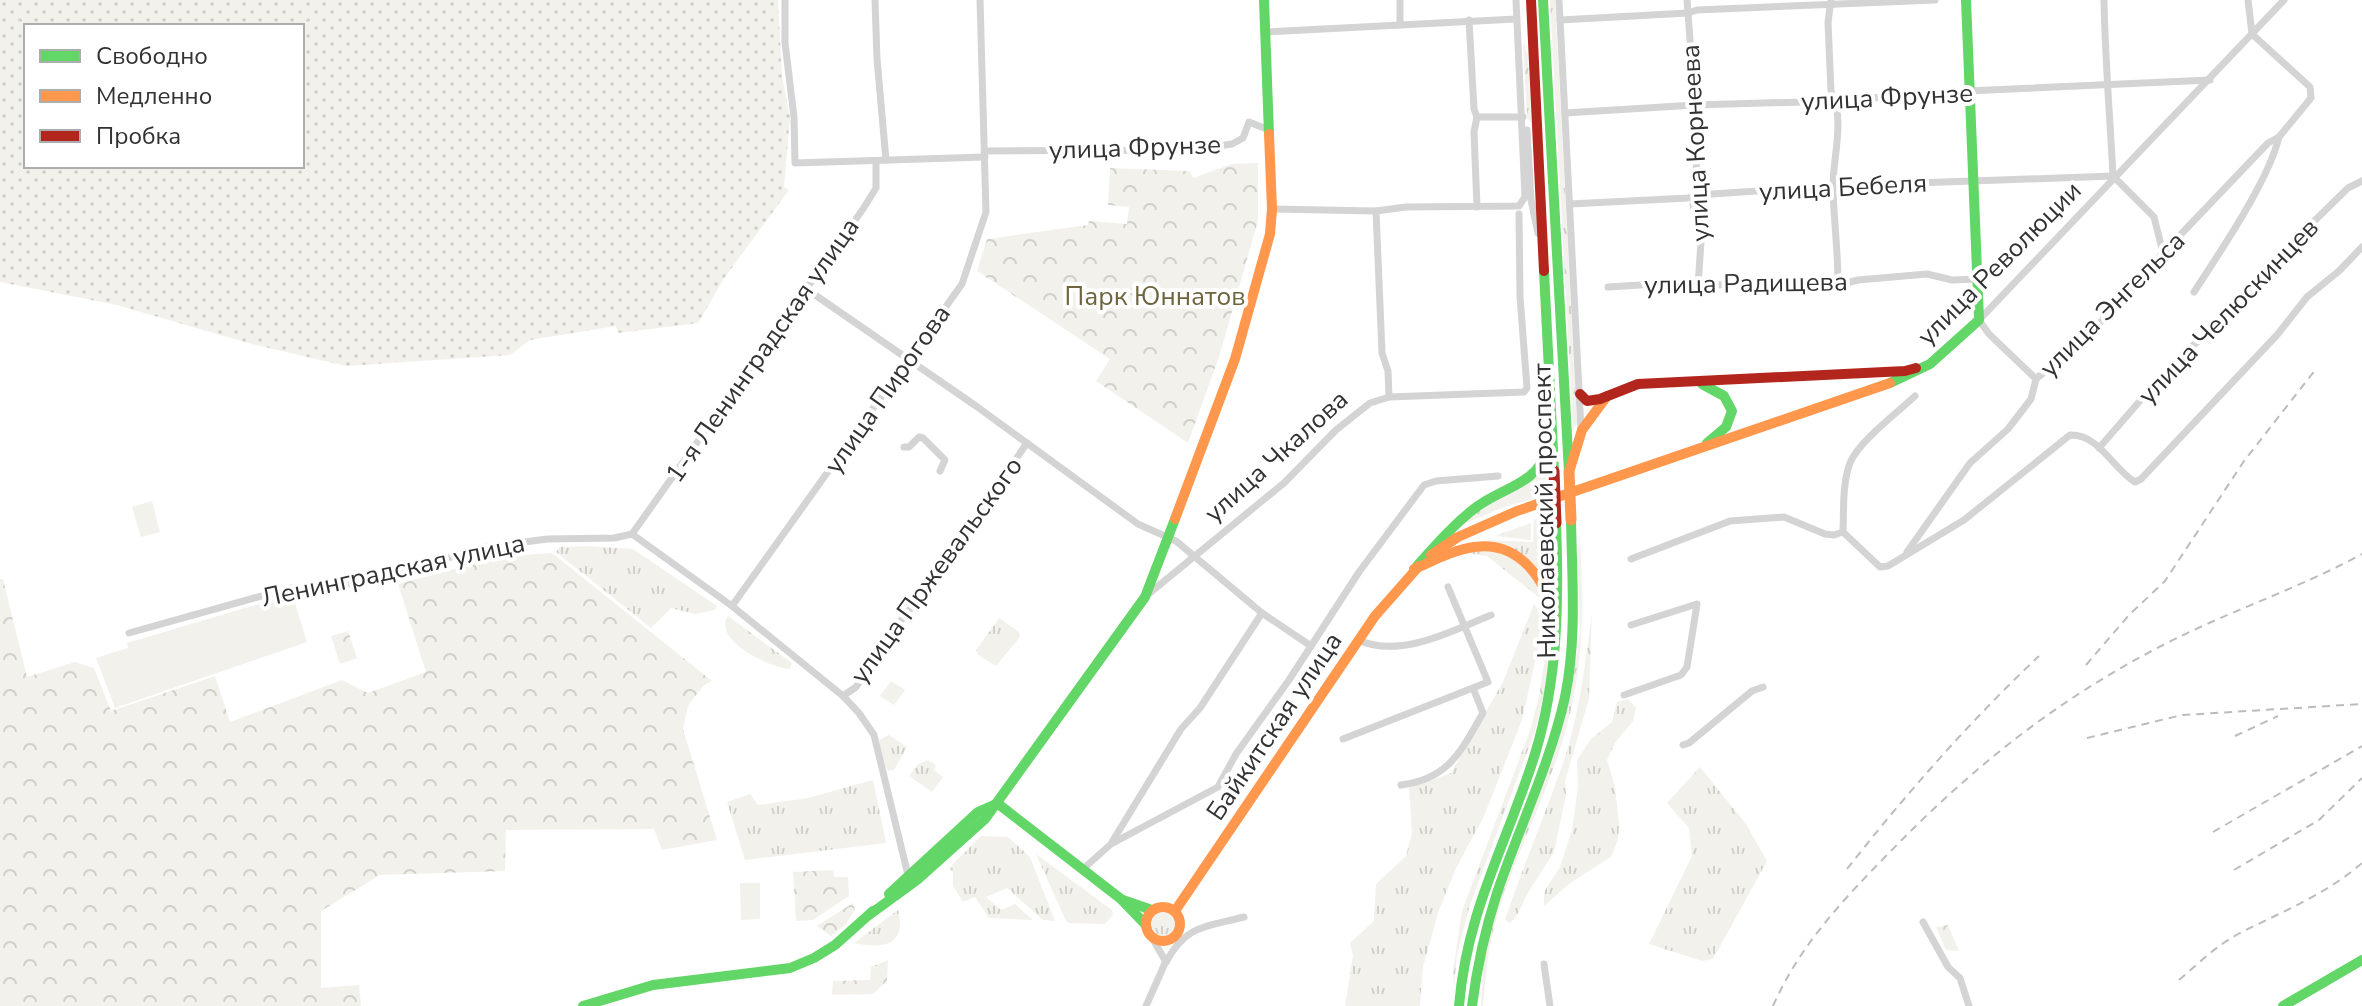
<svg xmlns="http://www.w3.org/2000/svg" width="2362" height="1006" font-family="'Nunito Sans',sans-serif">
  <defs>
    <pattern id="grass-tufts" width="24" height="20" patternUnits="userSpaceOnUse" patternTransform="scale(2)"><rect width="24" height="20" fill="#f3f1eb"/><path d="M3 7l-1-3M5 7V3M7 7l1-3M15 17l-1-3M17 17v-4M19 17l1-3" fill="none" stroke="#d1cfca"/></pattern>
    <pattern id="forest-crowns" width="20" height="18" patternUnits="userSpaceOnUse" patternTransform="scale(2)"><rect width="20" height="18" fill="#f3f1eb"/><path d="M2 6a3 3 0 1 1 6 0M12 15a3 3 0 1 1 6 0" fill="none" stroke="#d1cfca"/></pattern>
    <pattern id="garden-dots" width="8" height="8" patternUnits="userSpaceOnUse" patternTransform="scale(2)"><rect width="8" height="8" fill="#f3f1eb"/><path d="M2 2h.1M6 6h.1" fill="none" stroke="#d1cfca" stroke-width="1.8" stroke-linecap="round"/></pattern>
  </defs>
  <rect width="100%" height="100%" fill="#fff"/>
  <g fill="url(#grass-tufts)">
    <path d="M1550,0H1555L1577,423L1573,430Z"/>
    <path d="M1523,42L1528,55L1531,123L1527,117Z"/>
    <path d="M1545,468L1546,495L1504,507L1459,526L1473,513Z"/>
    <path d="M1548,513L1554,593C1532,568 1520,544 1484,540L1533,542L1534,520Z"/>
    <path d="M1531,523V540L1495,536Z"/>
    <path d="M1580,538C1584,616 1584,680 1558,755C1537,818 1500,887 1489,951C1486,969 1485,988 1483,1006H1481L1484,954L1496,910L1555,753L1571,695L1580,630L1577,558Z"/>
    <path d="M587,546L633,549L717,606L715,610L695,614L671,608L651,628L556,552L559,547Z"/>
    <path d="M1471,550H1501L1531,574L1550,600L1551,635L1544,695L1535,731L1470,905L1457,954L1454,988L1453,971L1462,911L1530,731L1539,697L1547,644L1548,616L1542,600L1487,556L1471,554Z"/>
    <path d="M1534,604L1540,612L1543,626L1522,720L1484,816L1456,868L1438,913L1423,967L1420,1006H1345L1353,956L1350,943L1374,921L1376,884L1406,856L1412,833L1409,788L1451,773L1503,682Z"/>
    <path d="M1592,612L1589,699L1565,781L1566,795L1554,852L1529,891L1516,917L1510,923L1505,920C1522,869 1543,820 1561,769C1579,719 1585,665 1592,612Z"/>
    <path d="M728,616L792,663L790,669C770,668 712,640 728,616Z"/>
    <path d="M999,618L1019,632L1020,637L996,666L978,655L976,650Z"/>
    <path d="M891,681L905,690L894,705L880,696Z"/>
    <path d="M1628,699L1636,708L1633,721L1615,743L1607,760L1615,787L1619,824L1618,840L1611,857L1570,883L1544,906V892L1560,867L1572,830L1578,787L1577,760L1591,739L1612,722L1617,702Z"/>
    <path d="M889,735L907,747L894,770L888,771L885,766L879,740Z"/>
    <path d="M928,760L936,765L934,770L943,777L932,792L909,776L918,764Z"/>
    <path d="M1700,767L1746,824L1767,861L1713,959L1702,961L1649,944L1692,856L1689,828L1667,803Z"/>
    <path d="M873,780L886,843L745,860L727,802L750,794L758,805L808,798Z"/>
    <path d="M981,836L1008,837L1030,857L1055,921L1043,920L1007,888L986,897L1001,910L1015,904L1033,920L989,918L975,897L963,902L953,886V872L949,868Z"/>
    <path d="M1036,854L1112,910L1113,915L1105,924L1069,923L1066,921Z"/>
    <path d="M898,910C907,946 883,949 854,943Z"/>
    <circle cx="1163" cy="924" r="13"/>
  </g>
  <g fill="url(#forest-crowns)">
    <path d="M1258,163V221L1219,357L1188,443L1096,381L1110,359L977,271L987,239L1088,225L1089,221L1127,224L1129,207L1108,205L1110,168L1190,171L1193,178L1232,164Z"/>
    <path d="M552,553L712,681L703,686L688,706L683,729L717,840L662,850L654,829L506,830L505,871L380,875L321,911V988L359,985L361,1006H0V579H3L27,677L75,662L94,668L111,711L215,676L230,722L342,680L368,693L426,672L398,584L499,557Z"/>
    <path d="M348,631L357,658L340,664L331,636Z"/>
    <path d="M833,870L834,877H848L849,896L813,920L796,921L793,872Z"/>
    <path d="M853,903L855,910L845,925L831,936L817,926Z"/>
    <path d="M1948,925L1959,951L1946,950L1936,927Z"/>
    <path d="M888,960L887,981L873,994L832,995L833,981L870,980L871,967Z"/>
  </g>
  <path fill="url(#garden-dots)" fill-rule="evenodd" d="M0,0H778L782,77L790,117L784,187L789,190L725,277L698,323L618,333L616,326L530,340L510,355L346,366L248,343L117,305L0,282ZM26,26H302V166H26Z"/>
  <g fill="#f3f1eb">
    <path d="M152,501L160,532L141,537L132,507Z"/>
    <path d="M292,594L307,642L115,708L96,658L128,648L127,643Z"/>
    <path d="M740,883H760V919L741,920Z"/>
  </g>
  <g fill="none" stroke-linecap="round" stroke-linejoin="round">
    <g stroke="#d4d4d4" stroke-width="7">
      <path d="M785,0V43L794,117L795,163L985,157"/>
      <path d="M875,0L877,59L886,160"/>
      <path d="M1559,0L1581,430"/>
      <path d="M1687,0L1695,105L1697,195L1693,204L1701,242L1698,286"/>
      <path d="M1831,0L1828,22L1831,91C1846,120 1832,159 1833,190C1834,221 1838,252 1838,284"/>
      <path d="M2104,0C2105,59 2110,117 2113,176"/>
      <path d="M1469,20L1474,109L1477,117L1474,132L1477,207"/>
      <path d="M1560,20L1688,13L1697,10L1935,0"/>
      <path d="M1400,25V0"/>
      <path d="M1265,32L1516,19"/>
      <path d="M1565,113L1695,105L1836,101L1945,92L2210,80"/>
      <path d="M1477,117H1523"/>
      <path d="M1527,130L1531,200L1538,233"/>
      <path d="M985,151L1193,150L1232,144L1243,138L1249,122L1269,130"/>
      <path d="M1570,204L1688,198L1697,195L1833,186L2113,176L2154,217L2163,253"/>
      <path d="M1272,209L1376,211L1406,207L1519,206L1525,197L1516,0"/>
      <path d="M1376,211L1382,353L1388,371L1389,397"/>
      <path d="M1608,287L1656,284L1834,286L1858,280L1927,274L1952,280L1978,279"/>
      <path d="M805,288L976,406L1138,524L1176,541L1262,613L1311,646"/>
      <path d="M2194,292C2220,252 2268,182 2279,137"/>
      <path d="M2036,379L1989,334L1979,320L2284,0"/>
      <path d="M1915,396C1897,413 1859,441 1850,463C1842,484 1844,510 1843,532L1880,567L1888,566L1964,520L2070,435C2099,434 2112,468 2135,482L2141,479L2277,335L2307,297L2339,271L2362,247"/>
      <path d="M904,447H909L919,437L923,438L945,460L940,471"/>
      <path d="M2099,448L2172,364L2245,300L2298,237L2348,188L2362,181"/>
      <path d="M632,534L863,209L876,188V161"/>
      <path d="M1907,552L1970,463L2008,429L2031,399L2036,379L2098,325L2163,253L2268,143L2279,137L2311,98L2310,87L2252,34L2248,0"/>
      <path d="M1631,559L1730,521L1784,517L1825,534L1834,535L1843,532"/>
      <path d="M1146,596L1284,483L1336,430L1370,403L1389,397L1524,392L1527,388L1520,297L1519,214"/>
      <path d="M732,606L962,284L986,212L980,0"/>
      <path d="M129,633L290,588L346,585L488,547L547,539L614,538L632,534L732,606L843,696L859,713L874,735L908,875"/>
      <path d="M1358,640C1400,659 1452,631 1491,615"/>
      <path d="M1624,695L1681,675L1687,667L1697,604L1631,625"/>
      <path d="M843,696L856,687L893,634L894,629L927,588L1027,443"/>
      <path d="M1343,739L1488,682L1448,587"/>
      <path d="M1683,745L1689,743L1752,691L1763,687"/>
      <path d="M1401,785C1449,779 1461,751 1483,713L1473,688"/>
      <path d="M1112,842L1181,729L1200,708L1262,613"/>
      <path d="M1083,869L1111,844L1218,787L1236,754L1289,680L1359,572L1424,485L1436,481L1498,476"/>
      <path d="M1923,922L1948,967L1960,978L1969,1006"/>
      <path d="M1151,936L1166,962"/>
      <path d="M1166,962C1186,925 1205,927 1244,917"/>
      <path d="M1544,964L1550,1006"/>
      <path d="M1146,1006L1166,961"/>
    </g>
    <g stroke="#63d668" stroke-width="10">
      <path d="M1264,0L1269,134"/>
      <path d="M1543,0L1569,472"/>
      <path d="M1544,271L1554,471"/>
      <path d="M1890,383L1930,364L1979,320L1966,0"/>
      <path d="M1702,384L1724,396L1732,411L1726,427L1707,443"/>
      <path d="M1417,566C1435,546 1453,525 1475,508C1506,485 1534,487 1550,447"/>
      <path d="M997,803L1121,899L1146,925"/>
      <path d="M889,894L978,812L996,804"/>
      <path d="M1123,900L1152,910"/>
      <path d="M869,915L917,880L985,819L1145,597L1175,519"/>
      <path d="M583,1006L653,985L790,968L814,958L835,945L873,911"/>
      <path d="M1459,1006C1467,909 1507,844 1535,754C1558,679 1559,601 1556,523"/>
      <path d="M1472,1006C1477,967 1485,930 1497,893C1519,828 1550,764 1565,697C1577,639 1572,579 1571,520"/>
      <path d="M2283,1006L2362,960"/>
    </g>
    <g stroke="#ff974d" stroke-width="10">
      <path d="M1570,469L1582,430L1607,396"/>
      <path d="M1175,519L1235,359L1270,234L1272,209L1269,134"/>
      <path d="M1431,555L1458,537L1517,511L1890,383"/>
      <path d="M1414,569C1433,561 1453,550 1474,547C1519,540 1547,580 1554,620"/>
      <circle cx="1163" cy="924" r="17"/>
      <path d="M1175,911L1375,616L1419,566"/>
    </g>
    <g stroke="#b3261e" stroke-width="10">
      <path d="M1531,0L1544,271"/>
      <path d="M1580,394L1587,401L1600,399L1638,384L1905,371L1916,368"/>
    </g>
    <g stroke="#bcbcbc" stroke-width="2" stroke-dasharray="8 6" stroke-linecap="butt">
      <path d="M2086,665L2129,615L2165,581L2244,461L2316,369"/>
      <path d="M2235,736L2278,716"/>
      <path d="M2087,738L2182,715L2362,704"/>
      <path d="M2213,832L2362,746"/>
      <path d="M1847,869C1906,794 1970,721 2039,656"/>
      <path d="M2234,870L2319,820L2362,778"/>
      <path d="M2179,980C2200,962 2219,943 2244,931C2284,911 2328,893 2362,863"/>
      <path d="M1773,1006C1799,947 1840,903 1885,857C1971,768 2058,698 2169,642C2232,610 2300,588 2362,554"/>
    </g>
    <path stroke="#ff974d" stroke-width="11" d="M1569,472L1571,520"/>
    <path stroke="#b3261e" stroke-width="11" d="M1554,471L1556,523"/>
  </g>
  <g text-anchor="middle" stroke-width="8" stroke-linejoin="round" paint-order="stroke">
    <g font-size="26" fill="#323232" stroke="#fff">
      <text transform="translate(1887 97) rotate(-3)" y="9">улица Фрунзе</text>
      <text transform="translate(1695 143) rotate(-93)" y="9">улица Корнеева</text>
      <text transform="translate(1135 147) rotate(-2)" y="9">улица Фрунзе</text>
      <text transform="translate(1843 187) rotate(-3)" y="9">улица Бебеля</text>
      <text transform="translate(1999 263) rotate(-45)" y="9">улица Революции</text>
      <text transform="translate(1746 283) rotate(-1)" y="9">улица Радищева</text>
      <text transform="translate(2112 304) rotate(-45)" y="9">улица Энгельса</text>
      <text transform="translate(2228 311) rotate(-46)" y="9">улица Челюскинцев</text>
      <text transform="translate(762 350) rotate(-55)" y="9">1-я Ленинградская улица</text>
      <text transform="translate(887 389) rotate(-55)" y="9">улица Пирогова</text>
      <text transform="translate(1276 456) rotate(-42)" y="9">улица Чкалова</text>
      <text transform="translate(1544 511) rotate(-91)" y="9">Николаевский проспект</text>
      <text transform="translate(393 570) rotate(-12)" y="9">Ленинградская улица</text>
      <text transform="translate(936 570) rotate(-54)" y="9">улица Пржевальского</text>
      <text transform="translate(1274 726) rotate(-56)" y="9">Байкитская улица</text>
    </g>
    <g font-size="26" fill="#6e653f" stroke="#fff">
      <text x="1155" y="305">Парк Юннатов</text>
    </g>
  </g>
  <rect x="24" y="24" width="280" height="144" fill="#ffffff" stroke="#adadad" stroke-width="2"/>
  <rect x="40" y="50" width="40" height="12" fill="#63d668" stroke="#adadad" stroke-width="2"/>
  <text x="96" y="64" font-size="24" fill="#323232">Свободно</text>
  <rect x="40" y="90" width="40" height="12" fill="#ff974d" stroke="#adadad" stroke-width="2"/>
  <text x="96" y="104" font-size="24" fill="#323232">Медленно</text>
  <rect x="40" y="130" width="40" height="12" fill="#b3261e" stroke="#adadad" stroke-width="2"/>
  <text x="96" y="144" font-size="24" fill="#323232">Пробка</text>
</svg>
